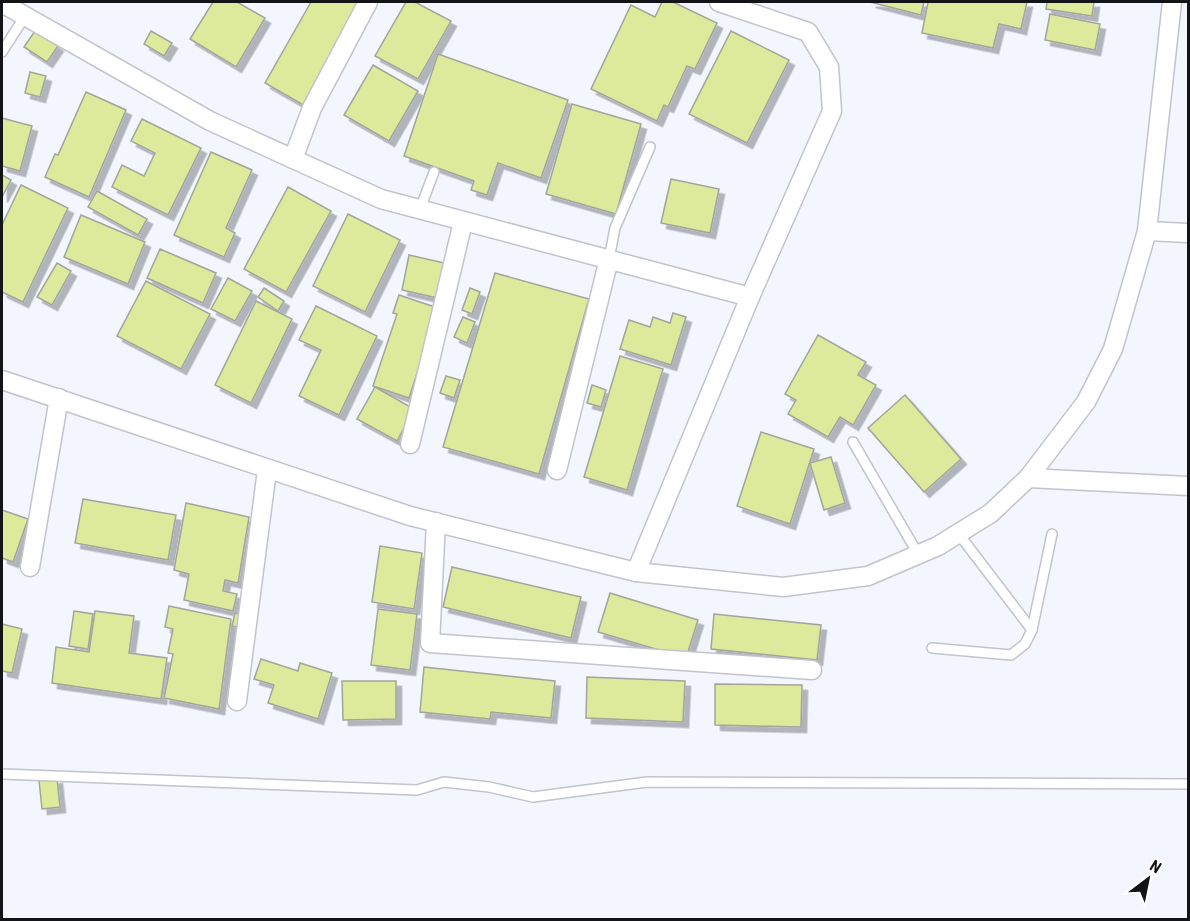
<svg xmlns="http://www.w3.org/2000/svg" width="1190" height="921" font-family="'Roboto Condensed',sans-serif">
  <defs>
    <filter id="shadow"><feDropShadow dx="5.5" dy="5.5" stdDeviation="0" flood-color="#0004"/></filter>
  </defs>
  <rect width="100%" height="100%" fill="#f3f5ff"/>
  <g fill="#dde99b" stroke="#a3a59c" stroke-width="1.5" filter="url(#shadow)">
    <path d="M213,2H237L265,18L236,67L190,39Z"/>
    <path d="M311,2H364L305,106L265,83Z"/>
    <path d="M406,2H415L451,21L418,79L375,56Z"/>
    <path d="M662,2H673L717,23L695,69L687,66L668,107L664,105L657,121L591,89L631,5L655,17Z"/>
    <path d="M870,2H924L921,15Z"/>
    <path d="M928,2H1027L1021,29L999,24L993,48L922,33Z"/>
    <path d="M1047,2H1094L1092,16L1046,9Z"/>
    <path d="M1050,14L1100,24L1095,50L1045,40Z"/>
    <path d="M35,31L58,46L47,62L24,47Z"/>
    <path d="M151,31L172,43L164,56L144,44Z"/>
    <path d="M731,31L789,60L747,143L689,114Z"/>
    <path d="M438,54L568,100L541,178L498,163L487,195L471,190L474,181L404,156Z"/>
    <path d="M373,65L418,91L389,141L344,115Z"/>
    <path d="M30,72L46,76L40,97L25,93Z"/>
    <path d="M86,92L126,110L89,197L45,177L55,154L58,155Z"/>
    <path d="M572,104L641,124L616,214L546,194Z"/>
    <path d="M2,118L32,126L20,171L2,166Z"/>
    <path d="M142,119L201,148L168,215L112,187L122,165L144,176L155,153L131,141Z"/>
    <path d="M211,152L252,170L226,228L235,233L224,257L174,235Z"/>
    <path d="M2,175L11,180L2,197Z"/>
    <path d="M671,179L719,189L710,233L661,223Z"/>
    <path d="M21,185L68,208L23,302L2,292V225Z"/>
    <path d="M288,187L331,211L286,292L244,269Z"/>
    <path d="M97,191L147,219L138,235L88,207Z"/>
    <path d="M348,214L400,240L365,312L313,286Z"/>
    <path d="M81,215L145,242L128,284L64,257Z"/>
    <path d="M160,249L216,273L203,303L147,278Z"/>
    <path d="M409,255L449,264L442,299L402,290Z"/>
    <path d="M57,263L71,271L52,305L37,297Z"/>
    <path d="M495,273L589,299L539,474L443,447Z"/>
    <path d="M228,278L252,291L235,321L211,309Z"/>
    <path d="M146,281L210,314L181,369L117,336Z"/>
    <path d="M264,288L284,301L278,311L258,297Z"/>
    <path d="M470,288L480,292L472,314L462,310Z"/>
    <path d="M399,295L438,308L409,398L373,386L397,314L393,313Z"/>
    <path d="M256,301L292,319L251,403L215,385Z"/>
    <path d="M316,306L377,336L339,415L299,396L321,350L299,340Z"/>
    <path d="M673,313L686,317L671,365L620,349L629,320L650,327L653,317L670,323Z"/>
    <path d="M463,317L475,322L467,343L454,337Z"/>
    <path d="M818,335L866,362L858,375L876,385L853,425L840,417L828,437L788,414L796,400L785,394Z"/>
    <path d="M620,356L663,369L627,490L584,477Z"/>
    <path d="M446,376L460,380L454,398L440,393Z"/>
    <path d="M592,385L606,390L601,407L587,403Z"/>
    <path d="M375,387L414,409L397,441L357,419Z"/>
    <path d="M905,395L961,459L924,492L868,428Z"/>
    <path d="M761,432L814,449L790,524L737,506Z"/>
    <path d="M831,457L845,503L824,510L810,463Z"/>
    <path d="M83,499L176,515L168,560L75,543Z"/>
    <path d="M186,503L249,517L238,583L225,580L223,591L237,594L233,611L184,600L189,574L174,570Z"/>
    <path d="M2,510L28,519L13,562L2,558Z"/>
    <path d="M380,546L422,553L414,609L372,602Z"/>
    <path d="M452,567L581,597L571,638L443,607Z"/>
    <path d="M610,593L698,620L686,658L598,632Z"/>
    <path d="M169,606L231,619L219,709L164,698L173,654L168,653L173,629L165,627Z"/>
    <path d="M378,609L417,614L410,670L371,665Z"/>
    <path d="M74,611L93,614L88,649L69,646Z"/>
    <path d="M95,611L134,616L129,653L167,658L161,699L52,683L56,647L89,652Z"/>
    <path d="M235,613L248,615L246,629L232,626Z"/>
    <path d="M714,614L821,625L817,660L711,649Z"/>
    <path d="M2,624L22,629L12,673L2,671Z"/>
    <path d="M261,659L298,671L300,663L332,673L318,719L268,703L274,685L254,679Z"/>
    <path d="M424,667L555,681L551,718L491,712L490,719L420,712Z"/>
    <path d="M587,677L685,681L683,722L586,718Z"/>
    <path d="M342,681H396V719L343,720Z"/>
    <path d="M715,684L802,685L801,727L715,725Z"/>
    <path d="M57,778L60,807L42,809L39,780Z"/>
  </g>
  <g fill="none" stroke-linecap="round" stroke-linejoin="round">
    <defs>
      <g id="service">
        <path d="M2,52L25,16"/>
        <path d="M420,209L434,172"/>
        <path d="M609,259L615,228L650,147"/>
        <path d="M853,442L918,554"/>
        <path d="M958,533L1032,630"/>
        <path d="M932,648L1011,655L1025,644L1032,630L1052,534"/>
        <path d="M2,774L417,790L444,782L489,787L533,797L647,782L1188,784"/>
      </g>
      <g id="minor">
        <path d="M2,3L210,121L381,199L750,297"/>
        <path d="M293,159L312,108L368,2"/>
        <path d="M1147,231L1188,233"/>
        <path d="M2,380L410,516L636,572L783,587L868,576L938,546L991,513L1028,478L1086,402L1113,349L1147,231L1172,2"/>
        <path d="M410,444L463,222"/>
        <path d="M557,470L609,259"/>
        <path d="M1028,478L1188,486"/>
        <path d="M436,522L430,643L812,670"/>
        <path d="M30,567L59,398"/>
        <path d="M636,572L750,297L832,111L829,67L808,32L719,2"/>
        <path d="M237,701L267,470"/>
      </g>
    </defs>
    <use href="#service" stroke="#c2c4cd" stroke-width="12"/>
    <use href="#minor" stroke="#c2c4cd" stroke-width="21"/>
    <use href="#service" stroke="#fff" stroke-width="9"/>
    <use href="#minor" stroke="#fff" stroke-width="18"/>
  </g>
  <rect width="1190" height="921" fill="none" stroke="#131417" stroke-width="6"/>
  <g transform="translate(1148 879) rotate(32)" stroke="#ffffff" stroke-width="4.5" paint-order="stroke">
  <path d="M0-4.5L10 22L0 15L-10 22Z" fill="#131417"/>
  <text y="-9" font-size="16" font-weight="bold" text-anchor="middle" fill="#131417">N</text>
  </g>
</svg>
